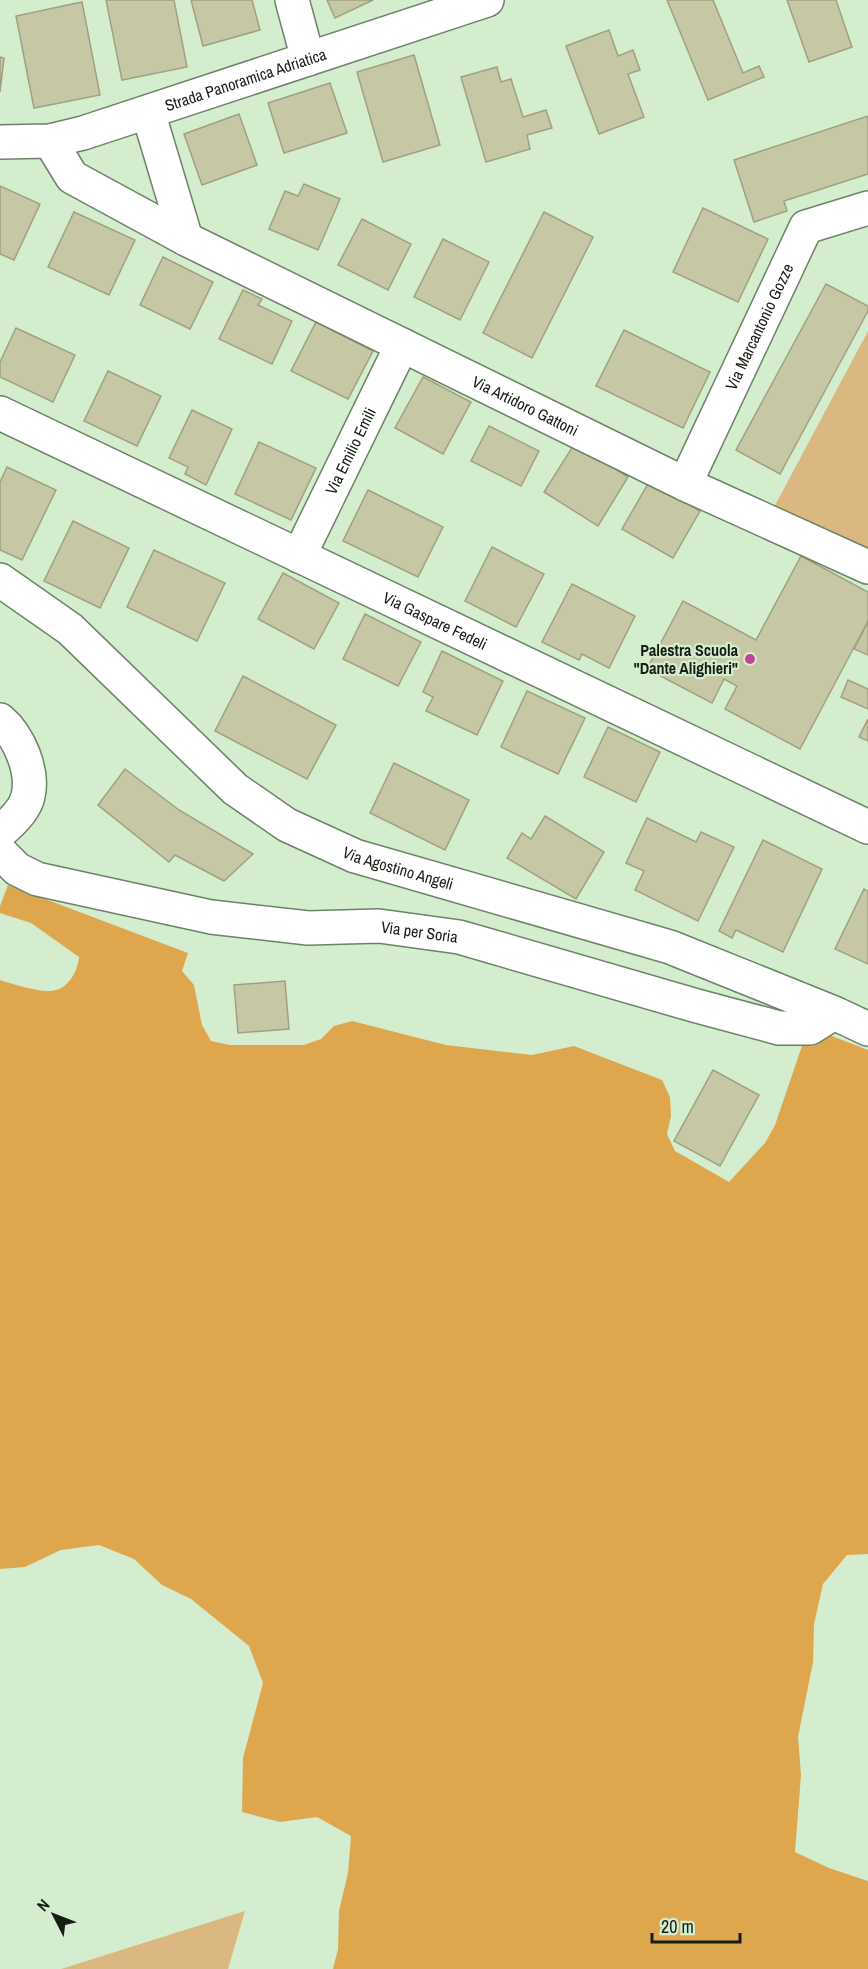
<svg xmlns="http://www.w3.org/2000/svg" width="868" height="1969" font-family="'Archivo Narrow',sans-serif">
  <rect width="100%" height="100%" fill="#d4edcf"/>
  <g fill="#dbb881">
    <path d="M868,331V556L772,511Z"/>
    <path d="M245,1911L228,1969H61Z"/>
  </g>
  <path fill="#dea74d" d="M8,885L188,953L182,971L194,985L202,1025L211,1041L230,1045H304L321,1039L334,1026L352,1021L446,1045L532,1055L574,1046L662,1080L670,1097L671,1116L667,1134L675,1151L729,1182L765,1143L775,1125L803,1043L824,1033L868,1050V1554L847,1555L823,1584L814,1624L813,1662L798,1737L801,1775L795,1852L829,1868L868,1881V1969H333L338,1949L339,1911L348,1873L351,1836L317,1817L280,1822L242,1812L243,1758L263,1683L249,1646L191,1599L162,1585L134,1559L99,1545L61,1550L25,1567L0,1569V980C12,984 39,992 51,991C68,990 78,971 79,957L31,923L0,913V906Z"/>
  <g fill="#c6c7a4" stroke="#a0a17f" stroke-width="1.5">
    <path d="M106,0H174L187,67L122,80Z"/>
    <path d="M191,0H252L260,30L203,46Z"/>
    <path d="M327,0H373L335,18Z"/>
    <path d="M667,0H713L743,73L759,66L764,77L708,100Z"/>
    <path d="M787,0H836L852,47L809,62Z"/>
    <path d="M82,2L100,95L34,108L16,16Z"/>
    <path d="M609,30L618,56L633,50L640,70L628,74L644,117L599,134L566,46Z"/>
    <path d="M414,55L440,145L383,162L357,72Z"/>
    <path d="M0,57L4,58L0,92Z"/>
    <path d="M497,67L501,82L511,79L523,117L546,110L552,128L527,135L530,149L486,162L461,77Z"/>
    <path d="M330,83L347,133L284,153L268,103Z"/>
    <path d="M239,114L257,165L202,185L184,134Z"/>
    <path d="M868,116V174L784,201L787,211L754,222L734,160Z"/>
    <path d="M304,184L340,199L318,250L269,229L285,191L298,196Z"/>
    <path d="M0,186L40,204L14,260L0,254Z"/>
    <path d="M703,208L768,239L738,302L673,272Z"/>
    <path d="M74,212L135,240L109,295L48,267Z"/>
    <path d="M544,212L593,237L532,358L483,333Z"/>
    <path d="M362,219L411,244L388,290L338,265Z"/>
    <path d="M443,239L489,262L460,320L414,297Z"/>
    <path d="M163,257L213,282L190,329L140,305Z"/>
    <path d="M826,284L868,306V311L780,474L736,450Z"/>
    <path d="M243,290L262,299L258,305L292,321L272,364L219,339Z"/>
    <path d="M316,322L373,351L348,399L291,371Z"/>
    <path d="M16,328L75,355L53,402L0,377V362Z"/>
    <path d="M624,330L710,372L683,428L596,386Z"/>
    <path d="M108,371L161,396L137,446L84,421Z"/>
    <path d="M423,377L471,402L443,454L395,428Z"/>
    <path d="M192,410L232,429L206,485L185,474L188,467L169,458Z"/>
    <path d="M489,426L539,451L521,486L471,461Z"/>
    <path d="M259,442L316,468L291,520L235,494Z"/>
    <path d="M575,443L628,477L598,526L544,492Z"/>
    <path d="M7,467L56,490L22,560L0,550V482Z"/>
    <path d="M649,482L700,511L673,558L622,529Z"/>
    <path d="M368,490L443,527L418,577L343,541Z"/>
    <path d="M73,521L129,548L100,608L44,581Z"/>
    <path d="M492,547L544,574L516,627L465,601Z"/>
    <path d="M154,550L225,583L197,641L127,607Z"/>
    <path d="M801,556L868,592V621L800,749L725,709L737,686L724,679L712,703L647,669L683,601L756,640Z"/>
    <path d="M283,573L339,603L314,649L258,619Z"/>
    <path d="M572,584L635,616L609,668L582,654L579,660L542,642Z"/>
    <path d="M365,614L421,642L398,686L343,659Z"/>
    <path d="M868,622V655L854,649Z"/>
    <path d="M442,651L503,681L477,735L426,711L433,697L423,692Z"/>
    <path d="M243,676L336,725L307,779L215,731Z"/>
    <path d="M848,680L868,689V709L841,697Z"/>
    <path d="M527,691L585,718L558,774L501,747Z"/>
    <path d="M868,719V741L859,737Z"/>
    <path d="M608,727L660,752L636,802L584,777Z"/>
    <path d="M394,763L469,800L445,850L370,813Z"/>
    <path d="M125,769L179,810L253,854L224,881L175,855L169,862L98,805Z"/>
    <path d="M545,816L604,852L576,899L507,858L522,833L531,839Z"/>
    <path d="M647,818L696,842L701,832L734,847L698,921L635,890L644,871L626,863Z"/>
    <path d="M763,840L822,869L783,952L736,930L732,938L719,931Z"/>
    <path d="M864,889L868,891V964L835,949Z"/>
    <path d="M285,981L289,1029L238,1033L234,985Z"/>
    <path d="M713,1070L759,1095L720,1166L674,1141Z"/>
  </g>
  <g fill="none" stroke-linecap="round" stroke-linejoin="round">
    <defs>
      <g id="minor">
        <path d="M292,0L308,59"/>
        <path d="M148,112L186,239"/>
        <path id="s1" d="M50,141L72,177L186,239L685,484L868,567"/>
        <path id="s2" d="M0,142L50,141L83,133L487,0"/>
        <path id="s3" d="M0,413L868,827"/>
        <path id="s4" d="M685,484L806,227L868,208"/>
        <path id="s5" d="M299,556L402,345"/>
        <path id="s6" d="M0,580L70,629L235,789L287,825L355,856L670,947L834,1013L868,1029"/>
        <path d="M0,720C19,736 34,771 28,796C25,810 11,823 0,832"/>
        <path id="s7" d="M0,852L17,869L37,879L211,917L308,928L379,926L459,937L697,1006L779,1028H810L834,1013"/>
      </g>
    </defs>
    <use href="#minor" stroke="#6d8369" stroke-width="36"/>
    <use href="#minor" stroke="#fff" stroke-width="33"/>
  </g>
  <circle fill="#c04496" stroke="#d4edcf" stroke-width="2" cx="750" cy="659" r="6"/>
  <g text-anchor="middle" stroke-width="4.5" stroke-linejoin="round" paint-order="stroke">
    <g font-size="16" fill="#161e14" stroke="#d4edcf">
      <text dy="6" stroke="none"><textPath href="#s2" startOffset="255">Strada Panoramica Adriatica</textPath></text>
      <text dy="6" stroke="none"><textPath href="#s4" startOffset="174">Via Marcantonio Gozze</textPath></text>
      <text dy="6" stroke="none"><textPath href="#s1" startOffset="550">Via Artidoro Gattoni</textPath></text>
      <text dy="6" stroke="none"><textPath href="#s5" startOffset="117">Via Emilio Emili</textPath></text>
      <text dy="6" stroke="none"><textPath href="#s3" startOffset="482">Via Gaspare Fedeli</textPath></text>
      <text dy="6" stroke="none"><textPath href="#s6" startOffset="498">Via Agostino Angeli</textPath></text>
      <text dy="6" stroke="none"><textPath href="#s7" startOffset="434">Via per Soria</textPath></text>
    </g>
    <g font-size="16" font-weight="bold" fill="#161e14" stroke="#d4edcf" text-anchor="end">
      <text x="738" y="656">Palestra Scuola<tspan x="738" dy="18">"Dante Alighieri"</tspan></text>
    </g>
  </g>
  <g transform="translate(54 1915) rotate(312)" stroke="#d4edcf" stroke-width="4.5" paint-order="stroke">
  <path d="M0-4.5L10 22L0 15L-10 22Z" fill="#161e14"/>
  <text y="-9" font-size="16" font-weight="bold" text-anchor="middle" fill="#161e14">N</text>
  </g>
  <path d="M652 1933v9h88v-9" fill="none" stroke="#161e14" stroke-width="3"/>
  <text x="661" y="1933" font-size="18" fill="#161e14" stroke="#d4edcf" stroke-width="4.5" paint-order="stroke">20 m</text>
</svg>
